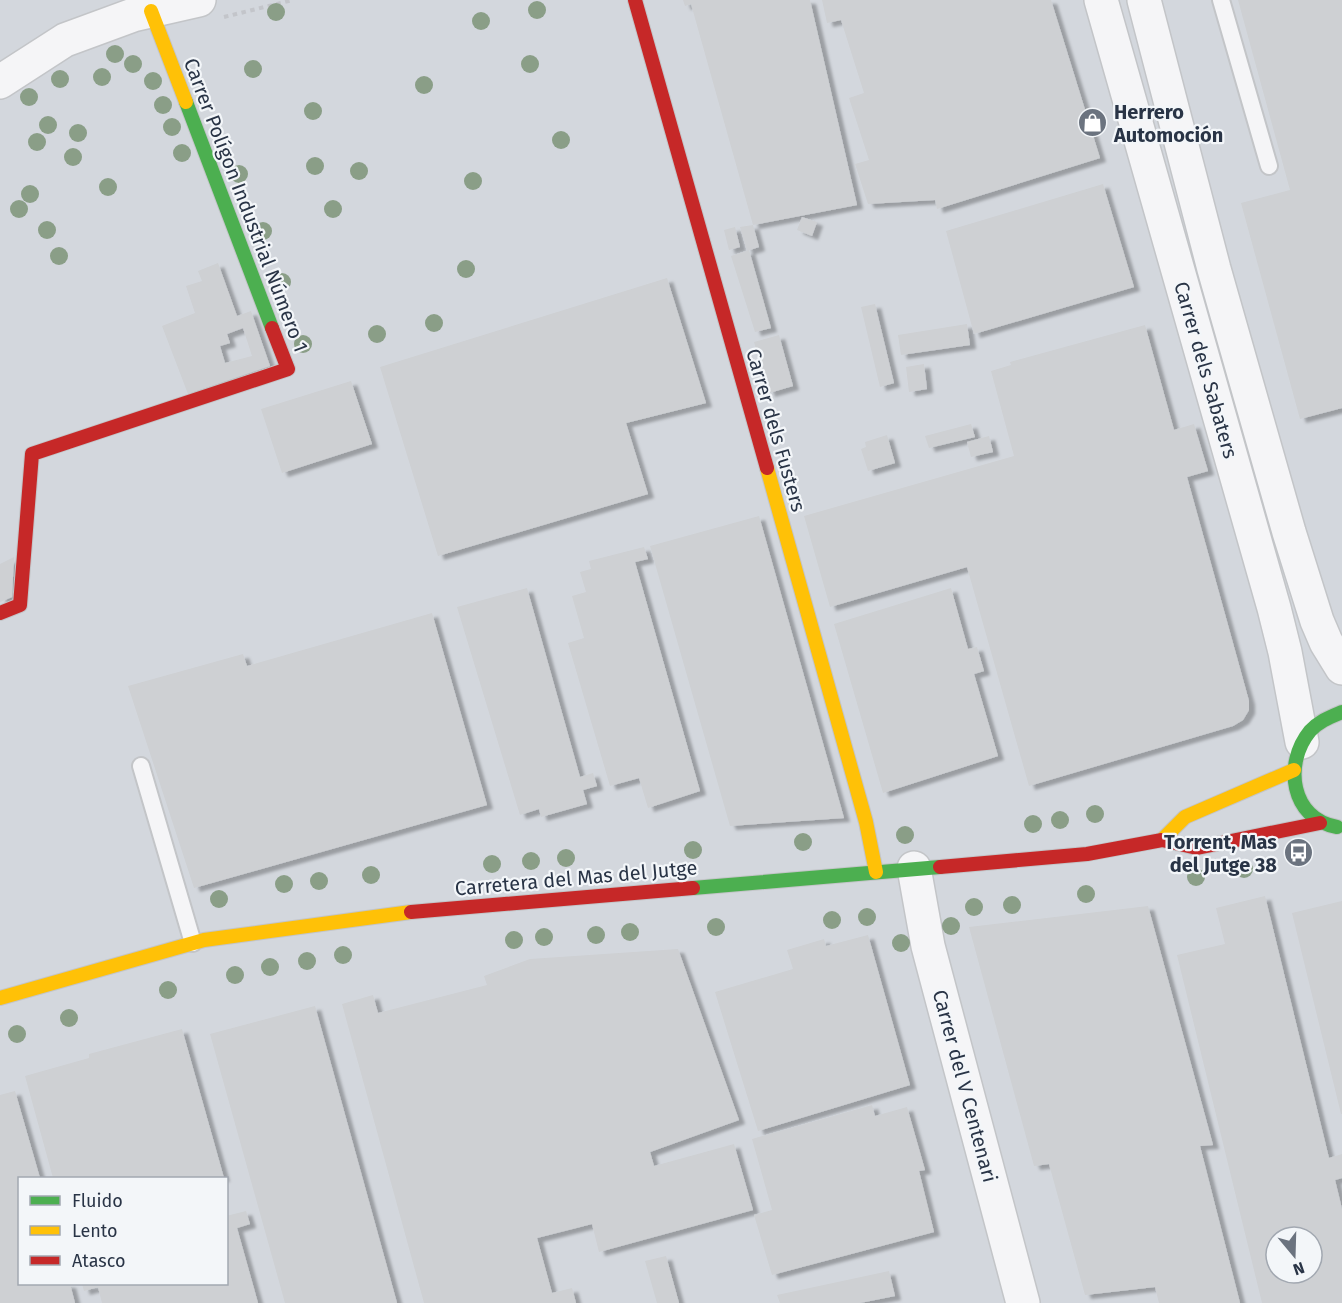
<svg xmlns="http://www.w3.org/2000/svg" width="1342" height="1303" font-family="'Fira Sans',sans-serif">
  <defs>
    <filter id="shadow"><feDropShadow dx="6" dy="4" stdDeviation="1.5" flood-color="#0004"/></filter>
  </defs>
  <rect width="100%" height="100%" fill="#e5e7ea"/>
  <path fill="#d3d7dd" fill-rule="evenodd" d="M0,0H1342V1303H0ZM20,1178H226V1284H20ZM1276,1237H1312V1273H1276Z"/>
  <g fill="#ced0d3" fill-rule="evenodd" filter="url(#shadow)">
    <path d="M683,0H810L857,205L753,225L759,247L747,251L740,227L753,225L691,4L685,6Z"/>
    <path d="M822,0H1051L1100,158L937,209L935,200L868,204L855,164L869,160L849,98L864,93L841,20L827,23Z"/>
    <path d="M1238,0H1342V408L1300,419L1241,203L1290,190Z"/>
    <path d="M1103,184L1134,287L974,334L946,231Z"/>
    <path d="M802,217L817,222L812,236L797,230Z"/>
    <path d="M735,227L740,247L729,250L724,230Z"/>
    <path d="M749,250L771,328L755,332L731,256Z"/>
    <path d="M218,263L237,316L251,311L270,366L188,394L162,326L195,313L186,286L202,281L198,271ZM243,328L252,356L225,363L220,346L230,343L227,334Z"/>
    <path d="M667,278L706,403L626,423L648,494L438,556L380,367Z"/>
    <path d="M875,304L894,383L880,387L861,307Z"/>
    <path d="M967,324L970,345L901,355L898,335Z"/>
    <path d="M1145,325L1174,430L1194,424L1208,471L1187,477L1249,701V710L1243,720L1233,726L1029,786L967,567L830,607L804,516L1014,456L991,371L1011,365L1010,362Z"/>
    <path d="M779,335L793,386L769,393L754,342Z"/>
    <path d="M924,364L927,389L909,392L906,367Z"/>
    <path d="M351,381L372,444L282,473L261,409Z"/>
    <path d="M971,424L975,437L929,448L925,436Z"/>
    <path d="M887,435L895,463L868,471L861,449L866,447L865,442Z"/>
    <path d="M989,436L993,452L971,457L967,442Z"/>
    <path d="M759,516L844,818L730,826L650,546Z"/>
    <path d="M644,547L648,559L635,562L700,791L648,808L639,778L610,786L568,643L584,638L572,596L586,592L580,572L591,569L589,561Z"/>
    <path d="M14,557L12,597L0,602V564Z"/>
    <path d="M527,588L580,777L593,773L597,786L583,790L587,804L541,817L539,809L520,815L457,607Z"/>
    <path d="M951,588L968,649L977,647L984,671L974,674L998,756L883,793L834,624Z"/>
    <path d="M432,613L487,805L194,888L128,686L243,654L247,666Z"/>
    <path d="M1265,896L1329,1158L1342,1154V1178L1335,1180L1342,1209V1303H1262L1177,955L1225,944L1216,908ZM1276,1237H1312V1273H1276Z"/>
    <path d="M1342,901V1114H1341L1292,913Z"/>
    <path d="M1148,906L1213,1145L1200,1146L1240,1303H1159L1155,1287L1085,1295L1049,1164L1034,1166L969,927Z"/>
    <path d="M868,935L910,1085L758,1131L715,992L793,969L787,950L824,939L826,946Z"/>
    <path d="M678,949L739,1120L650,1152L654,1166L734,1144L753,1210L599,1252L592,1224L537,1238L552,1293L572,1288L576,1303H424L342,1004L373,995L378,1013L487,985L484,976L530,959Z"/>
    <path d="M315,1006L397,1303H285L210,1034Z"/>
    <path d="M182,1029L224,1178H53L25,1076L89,1058V1054Z"/>
    <path d="M15,1091L40,1178H20V1284H70L75,1303H0V1095Z"/>
    <path d="M872,1105L875,1116L907,1107L925,1170L919,1171L934,1232L772,1275L754,1215L772,1210L752,1139Z"/>
    <path d="M246,1211L250,1224L237,1228L258,1303H102L98,1287L84,1291L82,1284H226V1216Z"/>
    <path d="M666,1256L679,1303H657L645,1261Z"/>
    <path d="M889,1271L895,1296L860,1303H780L777,1295Z"/>
  </g>
  <g fill="none" stroke-linecap="round" stroke-linejoin="round">
    <defs>
      <g id="lane">
        <path d="M1221,0L1269,166"/>
        <path d="M141,766L193,943"/>
      </g>
      <g id="street">
        <path d="M1101,0L1274,608L1285,652L1302,742"/>
        <path d="M1144,0L1214,269L1289,532L1317,621L1326,642L1342,668"/>
        <path d="M0,82L65,40L133,15L199,0"/>
        <path d="M914,868L928,946L1023,1303"/>
      </g>
      <g id="fast">
        <path d="M186,102L272,328"/>
        <path d="M1337,827C1291,819 1283,764 1310,731C1319,721 1330,717 1342,712"/>
        <path d="M693,888L940,867"/>
      </g>
      <g id="slow">
        <path d="M151,11L186,102"/>
        <path d="M767,468L866,822L876,872"/>
        <path d="M1162,840L1185,817L1294,770"/>
        <path d="M0,998L204,940L411,912"/>
      </g>
      <g id="jam">
        <path d="M635,0L767,468"/>
        <path d="M0,613L20,605L32,454L288,369L272,328"/>
        <path d="M940,867L1087,854L1162,840L1197,848L1320,823"/>
        <path d="M411,912L693,888"/>
      </g>
    </defs>
    <use href="#lane" stroke="#c3c5c8" stroke-width="20"/>
    <use href="#street" stroke="#c3c5c8" stroke-width="36"/>
    <use href="#fast" stroke="#c3c5c8" stroke-width="16"/>
    <use href="#slow" stroke="#c3c5c8" stroke-width="16"/>
    <use href="#jam" stroke="#c3c5c8" stroke-width="16"/>
    <path stroke="#c3c5ca" stroke-width="4" stroke-dasharray="4.5 4.5" stroke-linecap="butt" d="M224,17L293,0"/>
    <use href="#lane" stroke="#f5f5f7" stroke-width="16"/>
    <use href="#street" stroke="#f5f5f7" stroke-width="33"/>
    <use href="#fast" stroke="#4caf50" stroke-width="14"/>
    <use href="#slow" stroke="#ffc107" stroke-width="14"/>
    <use href="#jam" stroke="#c62828" stroke-width="14"/>
  </g>
  <g fill="#8a9e87">
    <circle cx="537" cy="10" r="9"/>
    <circle cx="276" cy="12" r="9"/>
    <circle cx="481" cy="21" r="9"/>
    <circle cx="115" cy="54" r="9"/>
    <circle cx="133" cy="64" r="9"/>
    <circle cx="530" cy="64" r="9"/>
    <circle cx="253" cy="69" r="9"/>
    <circle cx="102" cy="77" r="9"/>
    <circle cx="60" cy="79" r="9"/>
    <circle cx="153" cy="81" r="9"/>
    <circle cx="424" cy="85" r="9"/>
    <circle cx="29" cy="97" r="9"/>
    <circle cx="163" cy="105" r="9"/>
    <circle cx="313" cy="111" r="9"/>
    <circle cx="48" cy="125" r="9"/>
    <circle cx="172" cy="127" r="9"/>
    <circle cx="78" cy="133" r="9"/>
    <circle cx="561" cy="140" r="9"/>
    <circle cx="37" cy="142" r="9"/>
    <circle cx="182" cy="153" r="9"/>
    <circle cx="73" cy="157" r="9"/>
    <circle cx="315" cy="166" r="9"/>
    <circle cx="359" cy="171" r="9"/>
    <circle cx="239" cy="174" r="9"/>
    <circle cx="473" cy="181" r="9"/>
    <circle cx="108" cy="187" r="9"/>
    <circle cx="30" cy="194" r="9"/>
    <circle cx="19" cy="209" r="9"/>
    <circle cx="333" cy="209" r="9"/>
    <circle cx="47" cy="230" r="9"/>
    <circle cx="263" cy="231" r="9"/>
    <circle cx="59" cy="256" r="9"/>
    <circle cx="466" cy="269" r="9"/>
    <circle cx="282" cy="282" r="9"/>
    <circle cx="434" cy="323" r="9"/>
    <circle cx="377" cy="334" r="9"/>
    <circle cx="303" cy="344" r="9"/>
    <circle cx="1095" cy="814" r="9"/>
    <circle cx="1060" cy="820" r="9"/>
    <circle cx="1033" cy="824" r="9"/>
    <circle cx="905" cy="835" r="9"/>
    <circle cx="803" cy="842" r="9"/>
    <circle cx="693" cy="850" r="9"/>
    <circle cx="566" cy="858" r="9"/>
    <circle cx="531" cy="861" r="9"/>
    <circle cx="492" cy="864" r="9"/>
    <circle cx="1244" cy="869" r="9"/>
    <circle cx="371" cy="875" r="9"/>
    <circle cx="1196" cy="877" r="9"/>
    <circle cx="319" cy="881" r="9"/>
    <circle cx="284" cy="884" r="9"/>
    <circle cx="1086" cy="894" r="9"/>
    <circle cx="219" cy="899" r="9"/>
    <circle cx="1012" cy="905" r="9"/>
    <circle cx="974" cy="907" r="9"/>
    <circle cx="867" cy="917" r="9"/>
    <circle cx="832" cy="920" r="9"/>
    <circle cx="951" cy="926" r="9"/>
    <circle cx="716" cy="927" r="9"/>
    <circle cx="630" cy="932" r="9"/>
    <circle cx="596" cy="935" r="9"/>
    <circle cx="544" cy="937" r="9"/>
    <circle cx="514" cy="940" r="9"/>
    <circle cx="901" cy="943" r="9"/>
    <circle cx="343" cy="955" r="9"/>
    <circle cx="307" cy="961" r="9"/>
    <circle cx="270" cy="967" r="9"/>
    <circle cx="235" cy="975" r="9"/>
    <circle cx="168" cy="990" r="9"/>
    <circle cx="69" cy="1018" r="9"/>
    <circle cx="17" cy="1034" r="9"/>
  </g>
  <defs>
    <symbol id="shop-disc" viewBox="-11 -11 22 22"><circle r="9.5" fill="#6b737f" stroke="#f3f6f9"/><path d="M-5-2.5h2.3a2.7 3.5 0 0 1 5.4 0H5L5.5 6h-11ZM-1.5-2.5h3a1.5 2.3 0 0 0-3 0Z" fill="#fff"/></symbol>
    <symbol id="bus-disc" viewBox="-11 -11 22 22"><circle r="9.5" fill="#6b737f" stroke="#f3f6f9"/><path d="M-5-6H5V4H4V6H2V4H-2V6H-4V4H-5ZM-3.5-4V0h7V-4ZM-3.5 1.2v1.5H-2V1.2ZM2 1.2v1.5H3.5V1.2Z" fill="#fff"/></symbol>
  </defs>
  <g fill-rule="evenodd">
    <use href="#shop-disc" x="1076" y="106" width="33" height="33"/>
    <use href="#bus-disc" x="1282" y="836" width="33" height="33"/>
  </g>
  <g text-anchor="middle" stroke-width="4.5" stroke-linejoin="round" paint-order="stroke">
    <g font-size="20" font-weight="bold" fill="#293446" stroke="#f3f6f9" text-anchor="start">
      <text x="1114" y="119">Herrero<tspan x="1114" dy="23">Automoción</tspan></text>
      <text x="1277" y="849" text-anchor="end">Torrent, Mas<tspan x="1277" dy="23">del Jutge 38</tspan></text>
    </g>
    <g font-size="20" fill="#293446" stroke="#f3f6f9">
      <text transform="translate(246 205) rotate(69)" y="7">Carrer Polígon Industrial Número 1</text>
      <text transform="translate(1206 370) rotate(74)" y="7">Carrer dels Sabaters</text>
      <text transform="translate(776 430) rotate(74)" y="7">Carrer dels Fusters</text>
      <text transform="translate(576 878) rotate(-5)" y="7">Carretera del Mas del Jutge</text>
      <text transform="translate(965 1086) rotate(75)" y="7">Carrer del V Centenari</text>
    </g>
  </g>
  <rect x="18" y="1177" width="210" height="108" fill="#f3f6f9" stroke="#a2a8b1" stroke-width="1.5"/>
  <rect x="30" y="1196" width="30" height="9" fill="#4caf50" stroke="#a2a8b1" stroke-width="1.5"/>
  <text x="72" y="1207" font-size="18" fill="#293446">Fluido</text>
  <rect x="30" y="1226" width="30" height="9" fill="#ffc107" stroke="#a2a8b1" stroke-width="1.5"/>
  <text x="72" y="1237" font-size="18" fill="#293446">Lento</text>
  <rect x="30" y="1256" width="30" height="9" fill="#c62828" stroke="#a2a8b1" stroke-width="1.5"/>
  <text x="72" y="1267" font-size="18" fill="#293446">Atasco</text>
  <g transform="translate(1294 1255) rotate(161)"><circle r="28" fill="#f3f6f9" stroke="#a2a8b1" stroke-width="1.5"/>
  <path d="M0-4.5L10 22L0 15L-10 22Z" fill="#6b737f"/>
  <text y="-9" font-size="16" font-weight="bold" text-anchor="middle" fill="#293446">N</text>
  </g>
</svg>
